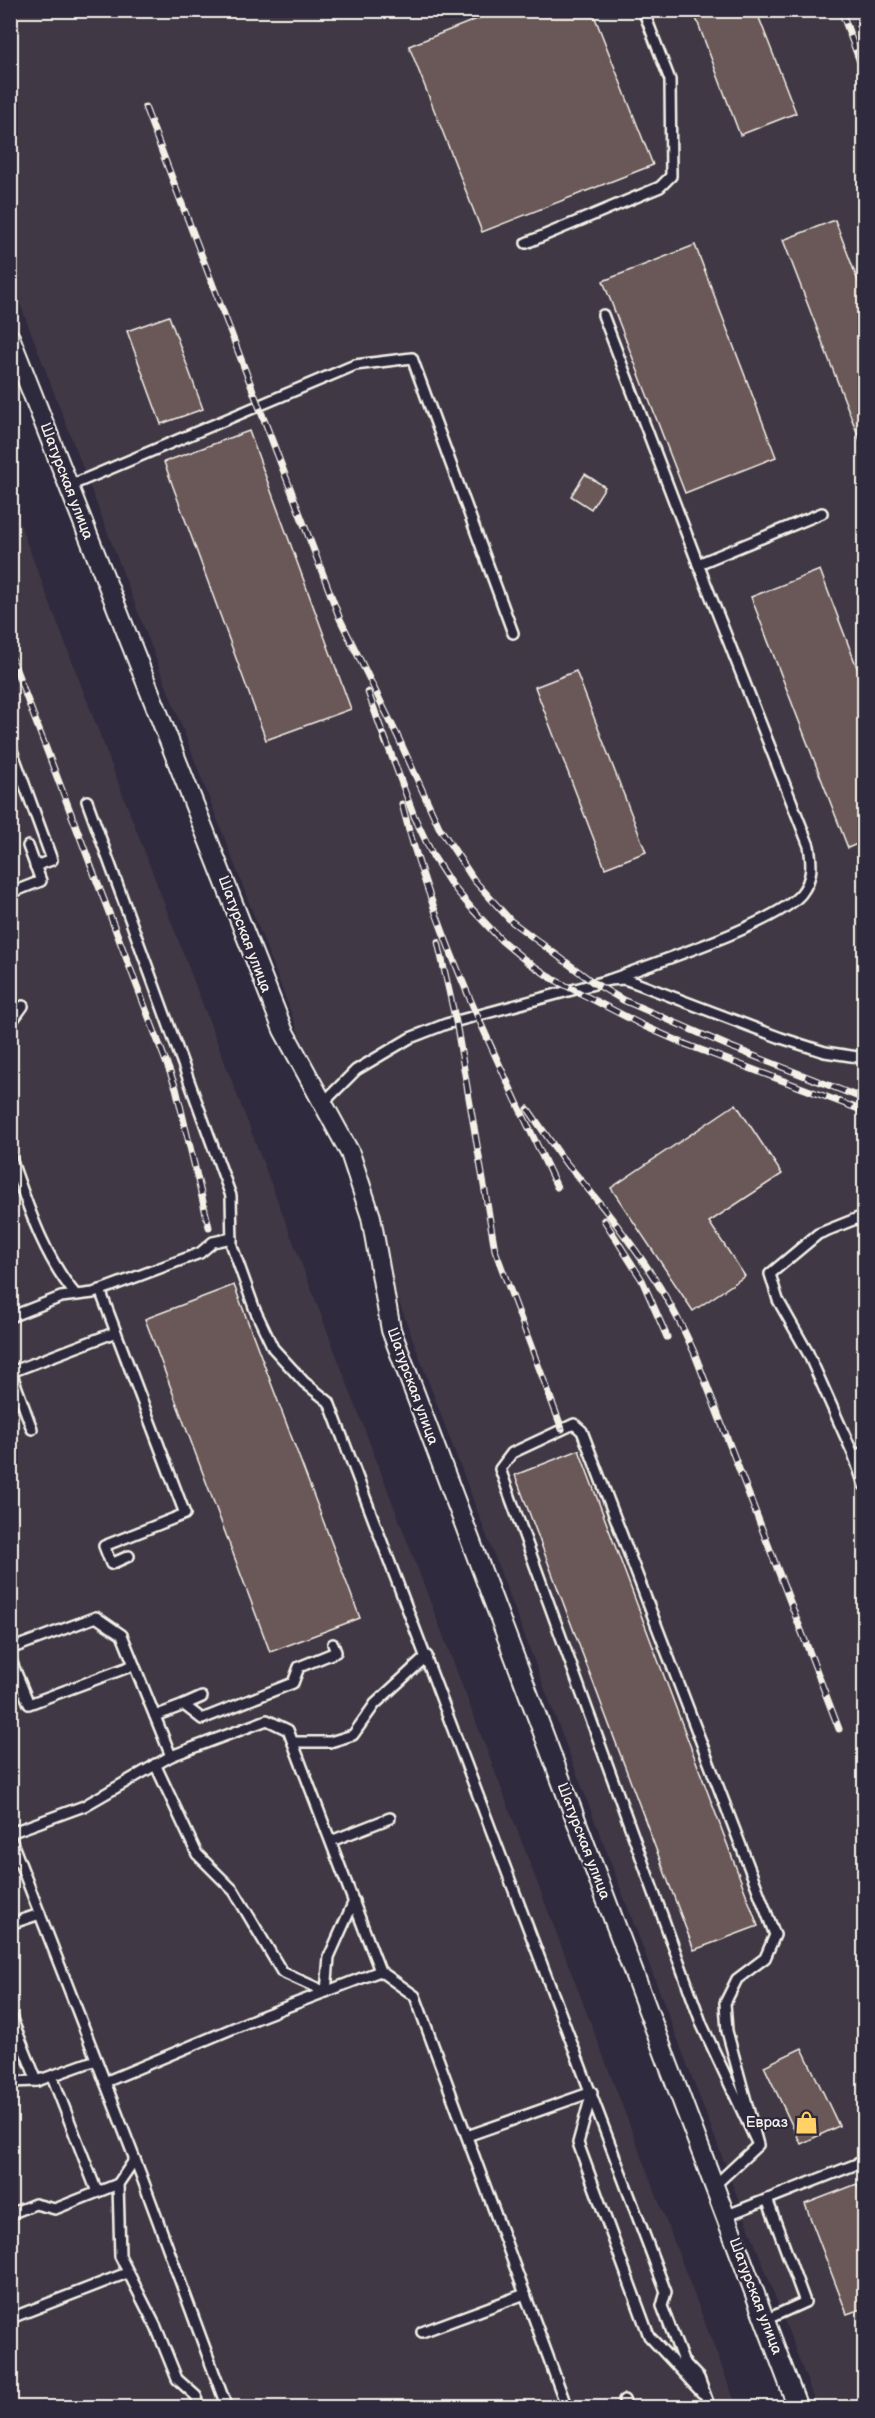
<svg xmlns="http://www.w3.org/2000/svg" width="875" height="2418" font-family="'Balsamiq Sans',sans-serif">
  <rect width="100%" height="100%" fill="#2f2a3d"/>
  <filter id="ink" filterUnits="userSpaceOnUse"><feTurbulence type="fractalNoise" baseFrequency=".0167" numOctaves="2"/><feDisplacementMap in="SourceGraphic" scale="12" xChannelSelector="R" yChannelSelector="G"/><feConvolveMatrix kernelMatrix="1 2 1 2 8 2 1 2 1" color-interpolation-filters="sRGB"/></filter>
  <g filter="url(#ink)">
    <g fill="#413845">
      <path d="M11,11H864V2407H817L447,1431L289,1007L11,280Z"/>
      <path d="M11,501L737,2407H11Z"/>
    </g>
    <g fill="#6b5859" stroke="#f4f1e8" stroke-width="1.5">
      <path d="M500,10H592L653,165L482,232L409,46Z"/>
      <path d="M693,10H756L796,113L740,135Z"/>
      <path d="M835,220L864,297L863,448L783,240Z"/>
      <path d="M695,245L776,457L685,493L603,281Z"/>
      <path d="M169,316L203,409L161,424L127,331Z"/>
      <path d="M249,431L351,709L266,740L164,462Z"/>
      <path d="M585,474L605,487L591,509L571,496Z"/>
      <path d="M820,570L864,686V841L848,848L751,597Z"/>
      <path d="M576,671L646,852L605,868L535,687Z"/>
      <path d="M736,1104L782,1174L709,1222L745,1276L693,1311L611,1188Z"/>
      <path d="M234,1285L360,1618L270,1652L145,1319Z"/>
      <path d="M579,1450L758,1926L694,1950L515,1475Z"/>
      <path d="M802,2048L839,2126L801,2144L764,2066Z"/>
      <path d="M857,2184L864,2205V2308L847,2314L805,2204Z"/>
    </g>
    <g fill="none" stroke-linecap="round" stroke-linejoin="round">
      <defs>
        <g id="service">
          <path d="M526,243L660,187L671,176L670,80L643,10"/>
          <path d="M603,315L698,564"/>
          <path d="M69,486L355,365L412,358L513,633"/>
          <path d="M10,745L52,860L35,866"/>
          <path d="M87,801L231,1196L232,1246L255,1310L273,1348L304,1382L329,1402L666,2292L662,2306L683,2361L699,2378L710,2408"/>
          <path d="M10,893L41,881L28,846"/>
          <path d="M609,980C651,964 776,924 801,894C813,879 812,864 809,846L698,564L822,513"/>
          <path d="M10,1024L23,1006"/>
          <path d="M323,1103L356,1070L410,1038L446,1024L609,980L624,979L636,983L781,1038L825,1052L864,1058"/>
          <path d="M10,1156C27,1203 43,1256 76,1295"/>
          <path d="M100,1290L185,1514L104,1546L111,1564L129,1556"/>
          <path d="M10,1317L61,1297L93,1293L200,1253L213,1242L232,1238"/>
          <path d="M32,1429L11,1372L116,1332"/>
          <path d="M864,1452L854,1456L864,1485"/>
          <path d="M854,1456L808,1353L778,1300L770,1274L818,1234L858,1218L864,1222"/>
          <path d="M10,1649L96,1617L122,1635L171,1756"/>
          <path d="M10,1658L29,1704L134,1665"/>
          <path d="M184,1705L202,1697"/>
          <path d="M155,1716L184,1705L202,1719L293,1683L299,1667L336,1652L333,1644"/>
          <path d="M294,1742H330L353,1735L375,1704L427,1656"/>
          <path d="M155,1764L197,1854L234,1891L282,1972L326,1992L329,1957L354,1901"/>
          <path d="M10,1833L84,1806L171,1756L267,1720L288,1730L380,1971L415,1996L567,2408"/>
          <path d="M10,1837L141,2175L227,2408"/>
          <path d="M331,1841L390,1818"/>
          <path d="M10,1924L40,1914"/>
          <path d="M10,2014L37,2081"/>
          <path d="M52,2076L97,2192"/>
          <path d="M10,2082L37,2081L96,2060"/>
          <path d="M105,2082L260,2017L380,1971"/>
          <path d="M467,2136L592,2092L578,2143L649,2336L702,2393"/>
          <path d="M135,2159L118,2184L120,2256L156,2327L177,2379L196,2396L201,2408"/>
          <path d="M714,2186L758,2145L702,2025L500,1469L512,1453L574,1424L582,1431L775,1935L765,1958L737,1979L725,2003L727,2031L758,2145"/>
          <path d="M10,2214L35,2204L55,2209L118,2184"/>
          <path d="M725,2216L862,2162L864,2168"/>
          <path d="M11,2318L127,2273"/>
          <path d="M765,2320L805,2302L767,2199"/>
          <path d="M422,2332L525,2294"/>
          <path d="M624,2400L627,2408"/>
        </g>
        <path id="minor" d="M10,337L283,1030L350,1153L371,1217L391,1330L798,2408"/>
      </defs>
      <use href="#service" stroke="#f4f1e8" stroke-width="14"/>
      <use href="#minor" stroke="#f4f1e8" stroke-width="22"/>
      <use href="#service" stroke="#2f2a3d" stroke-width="9"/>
      <use href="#minor" stroke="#2f2a3d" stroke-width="18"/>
      <defs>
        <g id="rail">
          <path d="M841,10L864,73"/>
          <path d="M145,107L340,619L398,737L439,827L474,880L511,921L594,983L623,1000L731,1047L864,1099"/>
          <path d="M10,654L176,1088L209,1227"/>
          <path d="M368,692L386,743"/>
          <path d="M384,735L414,816L433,856L451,884L473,910L502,941L525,960L553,979L644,1026L685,1044L864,1111"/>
          <path d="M402,804C437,941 497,1060 557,1187"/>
          <path d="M438,942L456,1022L495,1250L562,1429"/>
          <path d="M528,1109L567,1165"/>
          <path d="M563,1159C614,1219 662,1279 694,1352L839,1729"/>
          <path d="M604,1220L642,1280L667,1337"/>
        </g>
      </defs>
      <use href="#rail" stroke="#f4f1e8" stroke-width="7"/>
      <use href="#rail" stroke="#2f2a3d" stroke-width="4.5" stroke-dasharray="14" stroke-linecap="butt"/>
    </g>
  </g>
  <defs>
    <symbol id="shop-bare" viewBox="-9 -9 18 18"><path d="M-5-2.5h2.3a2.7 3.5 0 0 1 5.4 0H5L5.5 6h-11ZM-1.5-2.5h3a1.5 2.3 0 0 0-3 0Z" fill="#ffd166" stroke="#2f2a3d" stroke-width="2.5" paint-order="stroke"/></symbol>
  </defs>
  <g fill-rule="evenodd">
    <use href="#shop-bare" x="790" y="2106" width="33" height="33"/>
  </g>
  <g text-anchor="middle" stroke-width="4.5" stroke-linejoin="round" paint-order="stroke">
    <g font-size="15" fill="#f4f1e8" stroke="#2f2a3d">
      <text transform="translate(67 481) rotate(69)" y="5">Шатурская улица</text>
      <text transform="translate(245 934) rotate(69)" y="5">Шатурская улица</text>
      <text transform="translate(413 1386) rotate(70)" y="5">Шатурская улица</text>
      <text transform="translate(584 1841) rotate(69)" y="5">Шатурская улица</text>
      <text transform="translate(756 2296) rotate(69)" y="5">Шатурская улица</text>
    </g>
    <g font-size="15" fill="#f4f1e8" stroke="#2f2a3d" text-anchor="end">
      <text x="788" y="2127">Евраз</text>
    </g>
  </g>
  <rect width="875" height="2418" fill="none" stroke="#2f2a3d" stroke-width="36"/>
  <rect x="18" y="18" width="839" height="2382" fill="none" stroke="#f4f1e8" stroke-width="2" filter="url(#ink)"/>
</svg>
